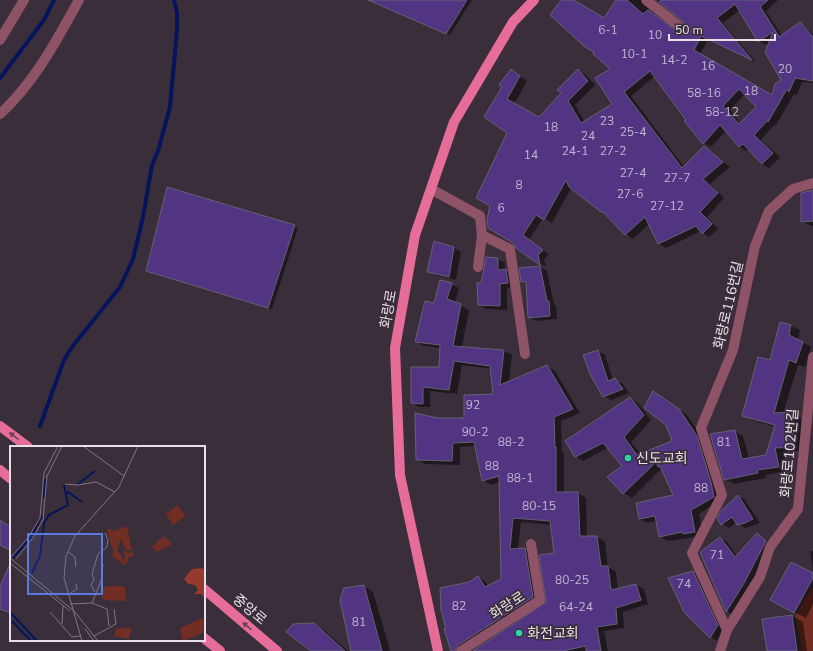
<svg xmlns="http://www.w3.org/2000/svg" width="813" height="651" font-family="'Nunito Sans','Noto Sans KR',sans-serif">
  <rect width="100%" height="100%" fill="#3b2e3b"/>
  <path fill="#732e24" d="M813,587V651H802L796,615Z"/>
  <g fill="#0007" fill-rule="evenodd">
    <path d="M369,0H472L450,35Z"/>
    <path d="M560,0H572L604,19L617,0H648L646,4L649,10L678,32L684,30L686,26L683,20L658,0H778L766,11L782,36L800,24L813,34V83L802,82L797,95L794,94L776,125H774L761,140L780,157L769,168L762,164L749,149L746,151L739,147L726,131L711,147L704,143L686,121L687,120L655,76L631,96L684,167L704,147L730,167L710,184L724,198L707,217L718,229L709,237L701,231L666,248L659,244L649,224L633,239L626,234L607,215L571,188L552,223L543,218L529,240L549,254L544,259L546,267L517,248L508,132L485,116L512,71L527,81L514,104L539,118L562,93L578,70L585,74L595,85L575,105L585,122L613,104L612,70L596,52L551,15ZM758,2L780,36H778L756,3ZM740,10L759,41L766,45L770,43L783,80L772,96L700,54L708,40L756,62L723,23ZM745,94L758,107L741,124L730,110Z"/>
    <path d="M168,189L298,228L272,309L147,271Z"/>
    <path d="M813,192V226H811L802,221Z"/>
    <path d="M454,248L461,252L456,280L435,275L428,271Z"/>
    <path d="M498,259L505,263V271L513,275L515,287L507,288V310L486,309L479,304L482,284Z"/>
    <path d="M540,267L547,271L554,305L556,306L557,319L536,321L529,317L527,284L522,282Z"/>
    <path d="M451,284L459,288L455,303L469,310L462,347L504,350L512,355L509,382L547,366L555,371L580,413L561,421L562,452L564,453V493H578L586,498L587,537H597L605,542L608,567L616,572L618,590L636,585L644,589L648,604L623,612L624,628L604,631L608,651H475L547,604L555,554L552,525L521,522L518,549H525L532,553L540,601L457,651L451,648L447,629L470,583L478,577L486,582L488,587L502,579L500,482L491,485L483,480L476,446L460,447V465L425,464L417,459L438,419H465L494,395L492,369L462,365L457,394L430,391V407H419L412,402V368H440L441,348L424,346L416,342L435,304Z"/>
    <path d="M780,323L791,326L800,330L798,340L811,347L805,367L798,365L783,414L792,413L801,418L802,451L783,452L787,471L766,475V478L734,484L725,479L734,431L743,436L749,459L767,456L776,427L752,420L743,415L771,362Z"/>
    <path d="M598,351L605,355L613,380L622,383L629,393L611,400L604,396Z"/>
    <path d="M662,397L687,415L705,441L722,499L699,514L703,536L668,541L660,537L657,521L648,523L640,519L675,496L662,468L632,498L624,493L623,466L608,448L583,461L575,456L630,398L638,403L651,420L631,442L641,455L673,442Z"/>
    <path d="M738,496L745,500L760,523L745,528L737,522L729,528L722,524Z"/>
    <path d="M757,535L772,545L750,589L733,615L727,611L701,552L720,538L727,542L737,556Z"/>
    <path d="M810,551H813V571Z"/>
    <path d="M693,572L700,576L724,629L717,641L710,637Z"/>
    <path d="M813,574V604L806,618L782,606Z"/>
    <path d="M364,586L373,592L390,650L388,651H352Z"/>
    <path d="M792,616L803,622L807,651H768L763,620Z"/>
    <path d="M314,624L324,630L348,651H313Z"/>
  </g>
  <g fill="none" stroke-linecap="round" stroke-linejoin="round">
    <g stroke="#05155b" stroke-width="4">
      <path d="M0,78L44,20L54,0"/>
      <path d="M40,426L64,360L72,347L120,287L133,259L143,217L152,165L158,151L170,107L177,30V13L174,0"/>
    </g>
  </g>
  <g fill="#513583" stroke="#656173" fill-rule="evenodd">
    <path d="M368,0H467L446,34Z"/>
    <path d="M561,0H574L604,18L616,0H627L643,14L648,10L677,31L683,29L684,22L659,2L661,0H768L760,7L779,37L800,22L813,37V81L795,78L789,92L787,89L768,122L767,121L754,135L773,153L762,164L743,144L739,147L720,125L703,144L684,121L686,120L650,71L624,92L682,168L704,146L723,162L703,179L718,193L700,212L712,224L702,234L696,226L658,244L645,217L625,235L602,211L601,212L569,187L566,180L544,220L536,215L523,235L543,250L538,255L540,265L517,249L513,243L488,228L487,219L490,206L476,198L507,133L484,117L502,87L499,85L511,69L520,76L507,99L539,117L561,93L557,90L578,69L588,81L568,101L581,123L612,104L595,78L610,69L593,54L594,52L585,47L550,15ZM735,4L758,42L773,32L765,52L781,80L775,84L772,95L694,50L701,36L752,60L717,18ZM739,89L756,107L739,124L723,106Z"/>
    <path d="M167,187L295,225L268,308L146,271Z"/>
    <path d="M813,190V221L801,222V193Z"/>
    <path d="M434,241L454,247L449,277L427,272Z"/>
    <path d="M486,257L498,258V270L506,269L508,283L500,284V306L478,305L477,283H481Z"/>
    <path d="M540,266L547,301H549L550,316L528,318L526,282H521L519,268Z"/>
    <path d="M440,280L452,283L447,299L461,304L453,346L504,350L500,385L547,365L573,409L554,417L555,448L556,447V492H578L580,536H597L601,566H608L611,590L636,584L641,600L616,608L617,624L597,627L601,651H586V646L563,651H473L546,602L539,555L554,553L550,521L513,518L510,549L525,548L533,597L457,646L455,651H451L444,629H446L441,610L440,588L469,582L478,576L485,587L501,579L499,476L482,481L474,442L453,443L452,461L416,460L415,413L438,418H464V395L493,394L490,366L454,361L449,390L423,387V404L411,403V367H439L440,345L415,342L425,301L434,303Z"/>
    <path d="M780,322L791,325L789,335L803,342L796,363L789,360L774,413L792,412L794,447L775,448L779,467L757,470L758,473L724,480L710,434L735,430L742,459L766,455L775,425L742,416L758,357L770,360Z"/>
    <path d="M598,350L608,381L615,378L623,389L603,397L591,376L583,355Z"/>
    <path d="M653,391L679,409L697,436L711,482L714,497L691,510L695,532L683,534L682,532L659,537L655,516L639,519L636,503L673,495L660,466L658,467L656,462L623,494L607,477L622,466L603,443L575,457L565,441L630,397L644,415L624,437L637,455L672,441L666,425L644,408Z"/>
    <path d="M738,495L753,519L745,523L737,525L732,517L721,525L717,518L721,511Z"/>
    <path d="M0,520L11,527V551L0,545Z"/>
    <path d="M757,533L766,541L743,585L726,612L700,552L720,537L735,557Z"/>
    <path d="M11,562V613L0,609V586Z"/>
    <path d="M791,562L813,573V578L794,613L770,600Z"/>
    <path d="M693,571L718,625L710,638L684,612L668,578Z"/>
    <path d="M364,585L382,651H351L340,600L344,588Z"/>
    <path d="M792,615L797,651H767L762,619Z"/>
    <path d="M314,623L345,651H311L286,632L293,624Z"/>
  </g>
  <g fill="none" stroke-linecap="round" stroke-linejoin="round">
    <g stroke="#8f5367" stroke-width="10">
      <path d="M646,0L678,25"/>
      <path d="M0,40L24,0"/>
      <path d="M0,114C35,82 56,41 79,0"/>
      <path d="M431,189L480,216L482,235L510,249L525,354"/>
      <path d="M478,267L482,235"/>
      <path d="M727,630L692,553L722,495L701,428L733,350L755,246L769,211L793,189L813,183"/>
      <path d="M461,651L540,600L531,544"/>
      <path d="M720,651L727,630L760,577L770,547L798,509L813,357"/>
    </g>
    <g stroke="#e76d99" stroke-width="10">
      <path d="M0,426L28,447"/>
      <path d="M0,470L11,479"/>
      <path d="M204,589L277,651"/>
      <path d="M204,638L220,651"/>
      <path d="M438,651L400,475L395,348L415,235L454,122L513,22L534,0"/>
    </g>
  </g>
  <defs><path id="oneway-solid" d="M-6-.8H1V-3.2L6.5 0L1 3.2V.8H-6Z"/></defs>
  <g fill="#6f4157">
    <use href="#oneway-solid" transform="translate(14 436) rotate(-143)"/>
    <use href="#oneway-solid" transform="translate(247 626) rotate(-140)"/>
  </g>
  <g fill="#28d5ad" stroke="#3b2e3b" stroke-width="1.5">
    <circle cx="628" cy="458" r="4"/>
    <circle cx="519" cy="633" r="4"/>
  </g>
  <g text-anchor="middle" stroke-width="3.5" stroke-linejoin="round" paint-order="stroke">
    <g font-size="12" fill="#c2b4ce">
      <text x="608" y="34">6-1</text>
      <text x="655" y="39">10</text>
      <text x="634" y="58">10-1</text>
      <text x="674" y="64">14-2</text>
      <text x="708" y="70">16</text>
      <text x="785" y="73">20</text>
      <text x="751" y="95">18</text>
      <text x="704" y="97">58-16</text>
      <text x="722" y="116">58-12</text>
      <text x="607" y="125">23</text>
      <text x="551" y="131">18</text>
      <text x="633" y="136">25-4</text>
      <text x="588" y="140">24</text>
      <text x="575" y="155">24-1</text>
      <text x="613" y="155">27-2</text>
      <text x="531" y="159">14</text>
      <text x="633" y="177">27-4</text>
      <text x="677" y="182">27-7</text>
      <text x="519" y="189">8</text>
      <text x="630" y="198">27-6</text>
      <text x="667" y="210">27-12</text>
      <text x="501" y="212">6</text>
      <text x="473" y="409">92</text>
      <text x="475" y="436">90-2</text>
      <text x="511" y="446">88-2</text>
      <text x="724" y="446">81</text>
      <text x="492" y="470">88</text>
      <text x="520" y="482">88-1</text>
      <text x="701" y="492">88</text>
      <text x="539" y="510">80-15</text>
      <text x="717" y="559">71</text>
      <text x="572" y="584">80-25</text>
      <text x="684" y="588">74</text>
      <text x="459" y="610">82</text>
      <text x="576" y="611">64-24</text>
      <text x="359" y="626">81</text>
    </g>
    <g font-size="14" fill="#e8dfe7" stroke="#3b2e3b">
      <text transform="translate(728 305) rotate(-77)" y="5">화랑로116번길</text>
      <text transform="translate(388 309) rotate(-80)" y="5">화랑로</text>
      <text transform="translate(789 453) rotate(-85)" y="5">화랑로102번길</text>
      <text transform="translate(507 605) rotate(-33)" y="5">화랑로</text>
      <text transform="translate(250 609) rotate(40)" y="5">중앙로</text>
    </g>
    <g font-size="14" fill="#e8dfe7" stroke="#3b2e3b" text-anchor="start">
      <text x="636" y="463">신도교회</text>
      <text x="527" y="638">화전교회</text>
    </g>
  </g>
  <g transform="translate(10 446)">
    <rect width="195" height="195" fill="#3b2e3b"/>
    <path d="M168,59L175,70L163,79L156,68ZM114,81H117L122,105L116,104L111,93L107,104L113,113H116L112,101L117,107L123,106L124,111H118L119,115L115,119L102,110L104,106L99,92L103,90L99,91L97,84L101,83L103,89L102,84L105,85ZM154,90L162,98L147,106L142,101ZM104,140L115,141L116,155L94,154L92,152L93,141ZM192,172L195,176V186L173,195L170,182ZM122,181L119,193L104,190L106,183Z" fill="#732e24"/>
    <path d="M191,122L195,124V153L191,148H184L188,144L185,139L178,138L174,133L182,123Z" fill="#953a2d"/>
    <path fill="none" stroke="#05155b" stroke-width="2" d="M68,38L85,25M56,48L58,46L72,56M34,52L35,33M3,112L22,90L32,69M22,127L30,110L34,77L39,69L58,59L54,39M0,166L27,195M2,175L21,195"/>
    <path fill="none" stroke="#807580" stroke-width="1" d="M73,0L114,30M55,38L68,39L86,36L105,46M58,106L65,111L66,121M0,112L18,92L30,72L34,27L48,0M0,112L64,165L88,195M6,113L22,93L33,74L37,30L52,0M0,117L60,165M85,146L81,139L84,134L82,128L88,108L97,101L98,94L95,87M58,149L67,143L66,138M82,157L91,135L93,118M82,157L97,163L99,180M60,158L82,157M40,166L62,191L70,190M52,178L53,160M75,183L84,195M84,190L106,178L104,163M72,195L54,132L56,110L65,90L109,41L128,0"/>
    <path fill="#5a7adc" fill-opacity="0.15" stroke="#5a7adc" stroke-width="2" d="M18,88H92V148H18Z"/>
    <rect width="195" height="195" fill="none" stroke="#e8dfe7" stroke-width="2"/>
  </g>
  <path d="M669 34v6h106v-6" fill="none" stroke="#e8dfe7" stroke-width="2"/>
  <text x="675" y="34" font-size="12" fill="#e8dfe7" stroke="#3b2e3b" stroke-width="3" paint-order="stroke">50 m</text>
</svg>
